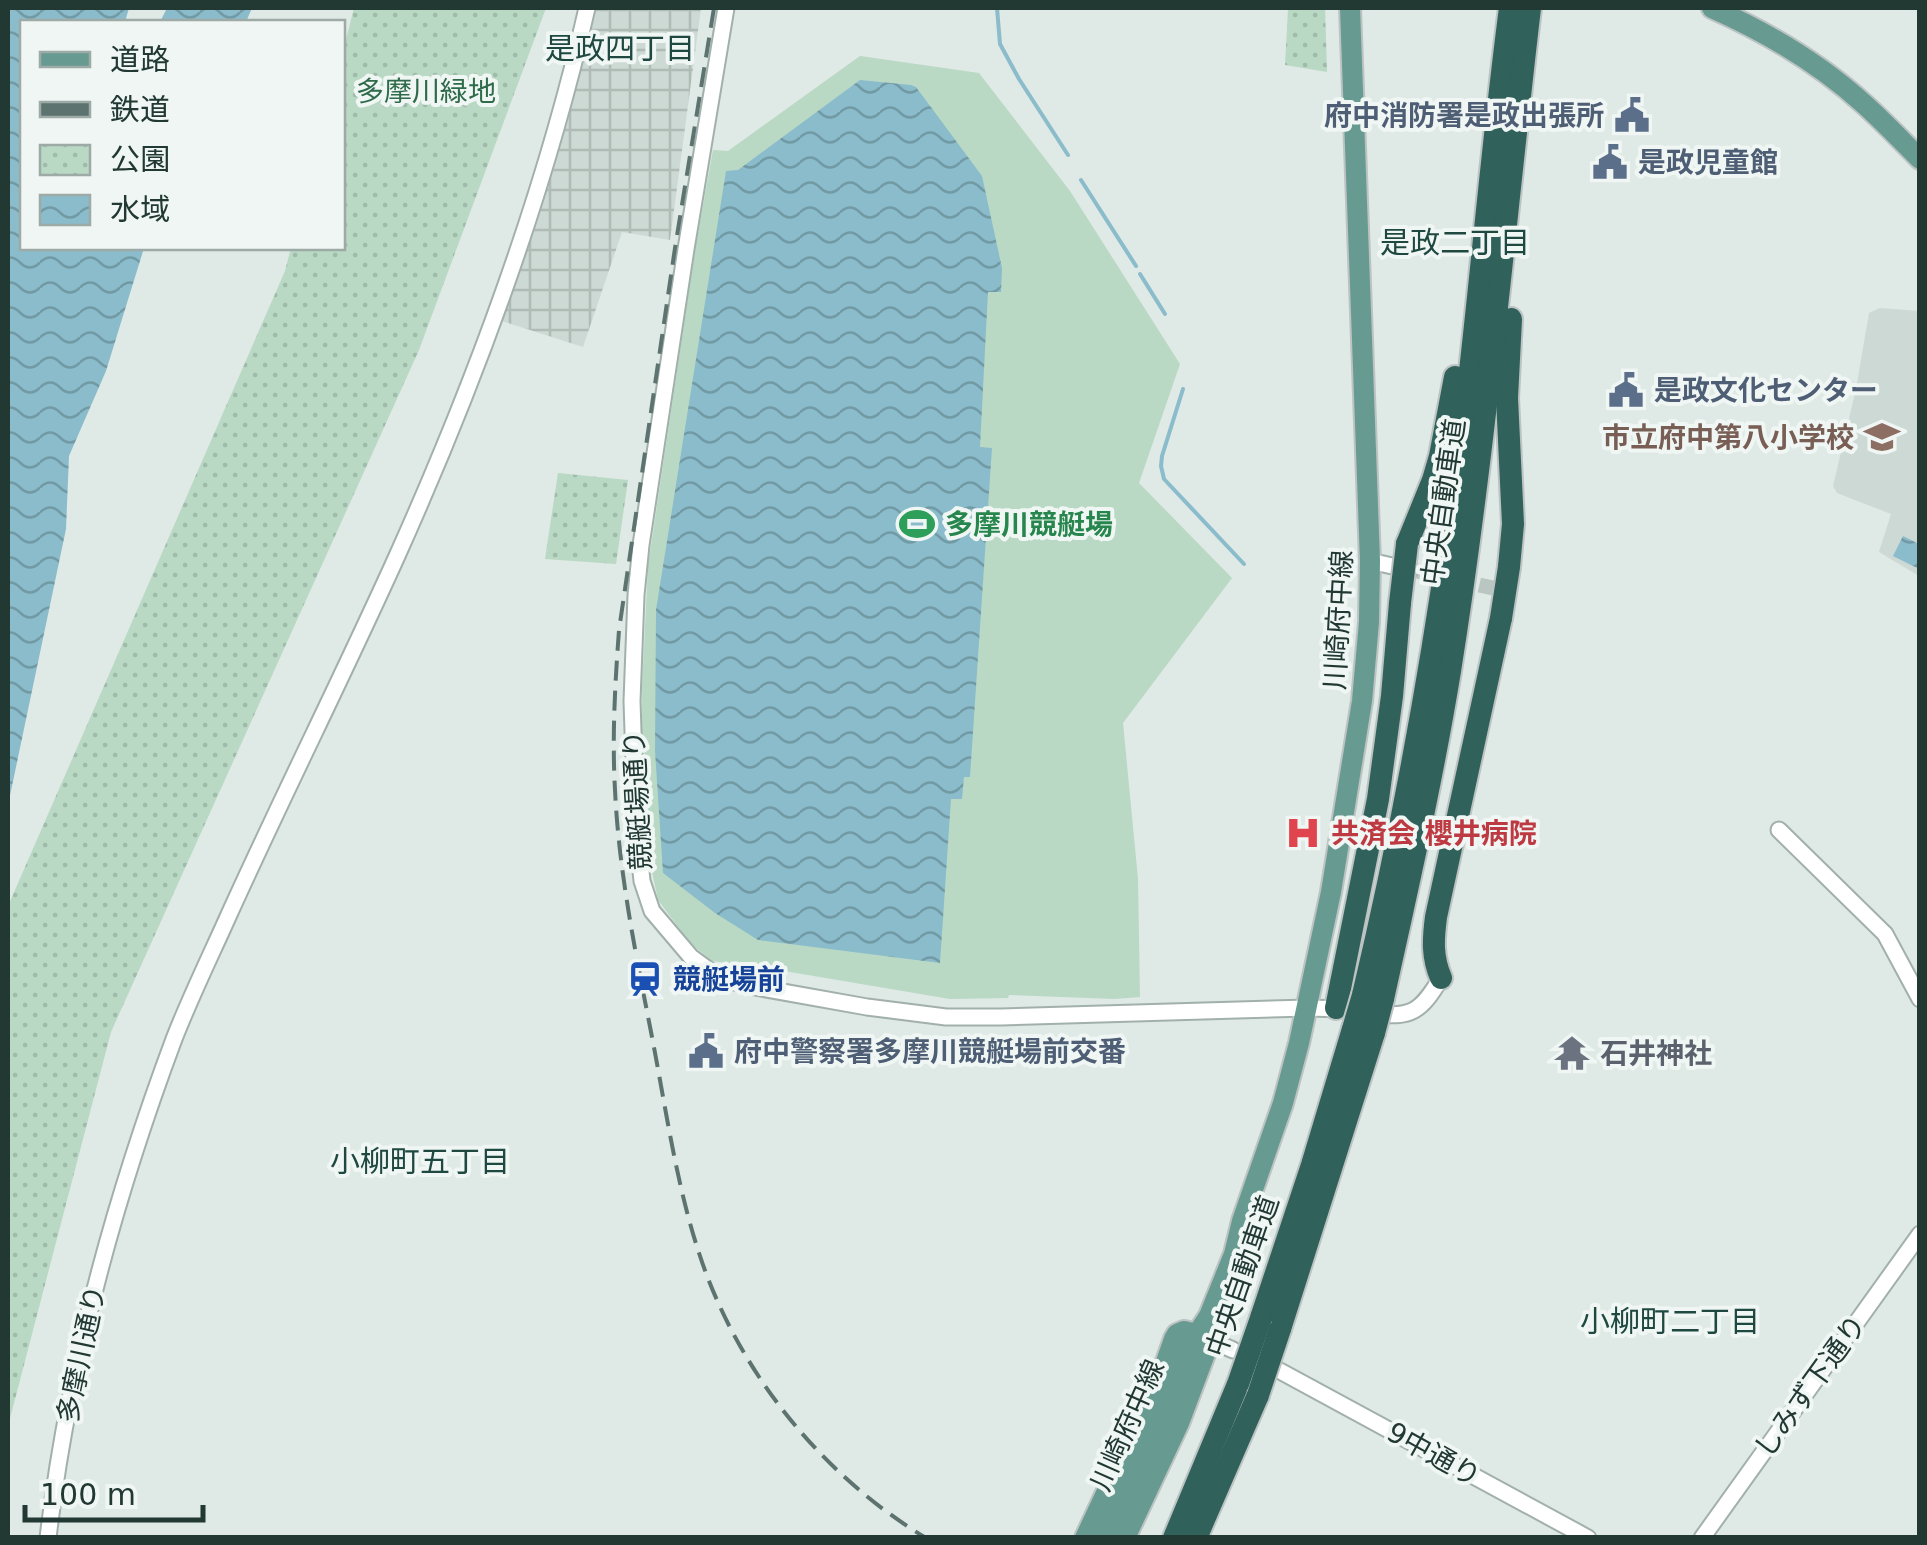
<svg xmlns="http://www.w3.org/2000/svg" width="1927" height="1545" font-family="'DejaVu Sans','Noto Sans JP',sans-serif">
  <defs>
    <pattern id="industrial-grid" width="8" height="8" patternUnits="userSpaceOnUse" patternTransform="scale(2.5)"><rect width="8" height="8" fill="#cdd9d4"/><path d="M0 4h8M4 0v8" fill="none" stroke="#b0bbb6"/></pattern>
    <pattern id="park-dots" width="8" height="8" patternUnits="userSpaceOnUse" patternTransform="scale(2.5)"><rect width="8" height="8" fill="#b9d9c4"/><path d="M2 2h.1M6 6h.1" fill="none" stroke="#9fbba9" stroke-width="1.8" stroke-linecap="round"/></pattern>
    <pattern id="water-waves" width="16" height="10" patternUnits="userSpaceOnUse" patternTransform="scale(2.5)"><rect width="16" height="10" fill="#8bbccb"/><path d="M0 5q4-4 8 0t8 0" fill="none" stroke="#719aa5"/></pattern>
  </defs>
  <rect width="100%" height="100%" fill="#dfe9e5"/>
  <path fill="#cdd9d4" d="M1880,308L1919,311V576L1879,552L1891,514L1837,493L1833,486L1856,389L1869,313Z"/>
  <path fill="url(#industrial-grid)" d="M594,8H701L670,240L622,232L583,347L502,321L574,91Z"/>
  <path fill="#b9d9c4" d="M860,56L979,73L1070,191L1180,364L1139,483L1232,578L1123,723L1138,879L1140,997L1115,999L1009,995L1008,998L950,999L754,966L712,961L690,943L658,900L649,857L642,749V687L648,566L695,250L713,150L728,151Z"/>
  <g fill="url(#park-dots)">
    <path d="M354,8H546L419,350L111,1032L8,1426V906L285,271L291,248H342L343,51Z"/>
    <path d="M1303,8H1325L1327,72L1285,65L1288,10Z"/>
    <path d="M558,473L628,480L616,564L545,559Z"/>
  </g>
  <g fill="url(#water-waves)">
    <path d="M8,8H129L125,22H22V248H144L106,371L69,456L66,529L8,805Z"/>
    <path d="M167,8H252L246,22H160Z"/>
    <path d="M860,80L911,85L916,87L982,176L1002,268L1001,292H988L980,447L992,448L970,777H964L962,799H951L940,963L758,940L715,913L663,873L655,751L656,610L726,171L738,170Z"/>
    <path d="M1903,536L1919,544V569L1893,556Z"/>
  </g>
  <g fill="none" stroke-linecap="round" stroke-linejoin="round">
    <g stroke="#8bbccb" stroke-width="4">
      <path d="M997,8L1000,44L1019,79L1068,155"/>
      <path d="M1081,180L1136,266"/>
      <path d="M1140,274L1165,314"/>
      <path d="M1183,389L1162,456L1161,466L1164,479L1244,564"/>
    </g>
    <path stroke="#b9c6c1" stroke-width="15" stroke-dasharray="15 8" stroke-linecap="butt" d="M1412,570L1493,588"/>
    <defs>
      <g id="minor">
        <path d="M726,8L686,249L641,545L636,595L632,701L636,821L642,881L652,911L691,957L710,971L727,980L755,987L867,1007L946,1017H1001L1308,1008L1345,1009"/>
        <path d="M1370,561L1410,570"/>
        <path d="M1779,830L1885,934L1920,999"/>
        <path d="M1372,1013C1412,1019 1421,1011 1441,978"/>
        <path d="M1201,1336L1233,1350"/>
        <path d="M1280,1371L1588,1538"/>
        <path d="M48,1538C68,1367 114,1200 174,1039C190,998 209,959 227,919C282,797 342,678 397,556C476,380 544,196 587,8"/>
        <path d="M1702,1538L1920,1234"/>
      </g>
      <g id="major">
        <path d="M1712,8C1766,32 1819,63 1864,104C1883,121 1901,140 1920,159"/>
        <path d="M1085,1538L1161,1376L1174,1339L1177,1334L1184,1331L1197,1334"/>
        <path d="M1106,1538L1165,1413L1197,1334L1209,1316L1234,1254L1242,1221L1283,1103L1299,1043L1331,892L1362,701L1369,622L1370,561L1350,8"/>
        <path d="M1125,1538L1179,1423L1220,1314"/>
      </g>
      <g id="highway">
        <path d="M1407,544L1433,480L1440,456L1455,377"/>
        <path d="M1509,567L1513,524L1507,398L1511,319"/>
        <path d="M1441,978C1432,957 1433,940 1436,917L1501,618"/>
        <path d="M1363,995C1399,843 1428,689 1450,534C1475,359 1487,183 1510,8"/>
        <path d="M1383,999C1407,890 1432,781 1450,671C1485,451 1504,229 1530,8"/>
        <path d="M1336,1008L1378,799L1392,696L1400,603"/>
        <path d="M1261,1318L1312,1165L1353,1029"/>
        <path d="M1280,1329L1374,1033"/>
        <path d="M1174,1538L1238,1384"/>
        <path d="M1196,1538L1258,1395"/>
      </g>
    </defs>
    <use href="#minor" stroke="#a2b0ac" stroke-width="19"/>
    <use href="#major" stroke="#bcc3c2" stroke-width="24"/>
    <use href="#highway" stroke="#bcc3c2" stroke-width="26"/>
    <use href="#minor" stroke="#fff" stroke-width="15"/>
    <use href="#major" stroke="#679b91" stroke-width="20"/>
    <use href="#highway" stroke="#30615b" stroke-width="22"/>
    <path stroke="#5c736f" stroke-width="4" stroke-dasharray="20 10" stroke-linecap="butt" d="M714,8L675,248L619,630C615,684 612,737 615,790C619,874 636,955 652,1037C666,1109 676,1183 699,1253C737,1370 820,1474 926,1538"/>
    <defs>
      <g id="highway-bridge">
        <path d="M1400,603L1407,544"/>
        <path d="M1501,618L1509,567"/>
        <path d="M1353,1029L1363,995"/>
        <path d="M1374,1033L1383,999"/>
        <path d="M1238,1384L1261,1318"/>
        <path d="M1258,1395L1280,1329"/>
      </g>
    </defs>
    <use href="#highway-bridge" stroke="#bcc3c2" stroke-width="26" stroke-linecap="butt"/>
    <use href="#highway-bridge" stroke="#30615b" stroke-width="22"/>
  </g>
  <defs>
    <symbol id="civic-bare" viewBox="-9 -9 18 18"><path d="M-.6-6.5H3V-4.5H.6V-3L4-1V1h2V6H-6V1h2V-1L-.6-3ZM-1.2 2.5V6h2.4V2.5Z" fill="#5c6f8a" stroke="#eff6f3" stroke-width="2.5" paint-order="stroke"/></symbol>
    <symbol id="school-bare" viewBox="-9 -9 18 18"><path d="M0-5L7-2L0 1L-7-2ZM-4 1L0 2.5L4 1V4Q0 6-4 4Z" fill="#8d6e63" stroke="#eff6f3" stroke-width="2.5" paint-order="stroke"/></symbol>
    <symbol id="stadium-bare" viewBox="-9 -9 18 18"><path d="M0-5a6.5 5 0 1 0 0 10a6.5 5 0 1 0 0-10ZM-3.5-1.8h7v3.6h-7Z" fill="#2e9e5b" stroke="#eff6f3" stroke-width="2.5" paint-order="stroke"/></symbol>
    <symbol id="hospital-bare" viewBox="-9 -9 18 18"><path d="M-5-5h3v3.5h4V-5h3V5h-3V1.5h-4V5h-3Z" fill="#e0444e" stroke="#eff6f3" stroke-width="2.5" paint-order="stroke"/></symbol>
    <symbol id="station-bare" viewBox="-9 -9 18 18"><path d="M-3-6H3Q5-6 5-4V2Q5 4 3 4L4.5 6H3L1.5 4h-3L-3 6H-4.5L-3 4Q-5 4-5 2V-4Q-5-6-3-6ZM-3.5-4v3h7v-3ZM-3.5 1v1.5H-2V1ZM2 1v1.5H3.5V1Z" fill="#1a4fb4" stroke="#eff6f3" stroke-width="2.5" paint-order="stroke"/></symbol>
    <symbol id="temple-bare" viewBox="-9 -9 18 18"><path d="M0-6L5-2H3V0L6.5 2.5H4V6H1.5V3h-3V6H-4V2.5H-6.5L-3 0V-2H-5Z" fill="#6b7280" stroke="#eff6f3" stroke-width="2.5" paint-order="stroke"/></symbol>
  </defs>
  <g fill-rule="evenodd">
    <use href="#civic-bare" x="1607" y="90" width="50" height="50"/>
    <use href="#civic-bare" x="1585" y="137" width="50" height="50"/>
    <use href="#civic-bare" x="1601" y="365" width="50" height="50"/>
    <use href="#school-bare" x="1857" y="412" width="50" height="50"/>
    <use href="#stadium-bare" x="892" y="499" width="50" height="50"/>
    <use href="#hospital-bare" x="1278" y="808" width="50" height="50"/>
    <use href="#station-bare" x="620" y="954" width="50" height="50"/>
    <use href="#civic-bare" x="681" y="1026" width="50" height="50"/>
    <use href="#temple-bare" x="1547" y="1028" width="50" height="50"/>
  </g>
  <g text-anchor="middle" stroke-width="8" stroke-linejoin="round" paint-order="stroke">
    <g font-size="28" fill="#2f6b4a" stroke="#eff6f3">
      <text x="426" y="101">多摩川緑地</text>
    </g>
    <g font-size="28" font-weight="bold" fill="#4e5e75" stroke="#eff6f3" text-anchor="start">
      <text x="1604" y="125" text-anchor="end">府中消防署是政出張所</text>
      <text x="1638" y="172">是政児童館</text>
      <text x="1654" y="400">是政文化センター</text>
      <text x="734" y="1061">府中警察署多摩川競艇場前交番</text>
    </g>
    <g font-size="28" font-weight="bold" fill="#785e54" stroke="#eff6f3" text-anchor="end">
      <text x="1854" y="447">市立府中第八小学校</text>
    </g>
    <g font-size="28" fill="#213833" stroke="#eff6f3">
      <text transform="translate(1443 502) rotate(-82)" y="10">中央自動車道</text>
      <text transform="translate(1338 620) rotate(-87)" y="10">川崎府中線</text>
      <text transform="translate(637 800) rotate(-93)" y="10">競艇場通り</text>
      <text transform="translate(1242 1276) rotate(-71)" y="10">中央自動車道</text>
      <text transform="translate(81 1354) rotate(-78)" y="10">多摩川通り</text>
      <text transform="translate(1810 1386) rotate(-54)" y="10">しみず下通り</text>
      <text transform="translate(1127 1425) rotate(-66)" y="10">川崎府中線</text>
      <text transform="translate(1434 1454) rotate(29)" y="10">9中通り</text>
    </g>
    <g font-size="28" font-weight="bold" fill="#27864d" stroke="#eff6f3" text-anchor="start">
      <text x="945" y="534">多摩川競艇場</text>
    </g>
    <g font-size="28" font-weight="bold" fill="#be3a42" stroke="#eff6f3" text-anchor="start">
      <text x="1331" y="843">共済会 櫻井病院</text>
    </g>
    <g font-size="28" font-weight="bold" fill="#164399" stroke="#eff6f3" text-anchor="start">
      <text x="673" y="989">競艇場前</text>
    </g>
    <g font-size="28" font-weight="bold" fill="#5b616d" stroke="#eff6f3" text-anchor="start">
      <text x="1600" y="1063">石井神社</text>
    </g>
    <g font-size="30" fill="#1f4841" stroke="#eff6f3">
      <text x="620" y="59">是政四丁目</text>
      <text x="1455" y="253">是政二丁目</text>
      <text x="420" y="1172">小柳町五丁目</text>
      <text x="1670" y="1332">小柳町二丁目</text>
    </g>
  </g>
  <rect width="1927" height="1545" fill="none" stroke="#213833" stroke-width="20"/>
  <rect x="20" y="20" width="325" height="230" fill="#eff6f3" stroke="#9daaa6" stroke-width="2.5"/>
  <rect x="40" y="52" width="50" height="15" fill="#679b91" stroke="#9daaa6" stroke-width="2.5"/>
  <text x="110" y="70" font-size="30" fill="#213833">道路</text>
  <rect x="40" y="102" width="50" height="15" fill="#5c736f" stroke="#9daaa6" stroke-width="2.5"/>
  <text x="110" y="120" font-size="30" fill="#213833">鉄道</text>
  <rect x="40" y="145" width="50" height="30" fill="url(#park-dots)" stroke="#9daaa6" stroke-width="2.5"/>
  <text x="110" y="170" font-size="30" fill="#213833">公園</text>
  <rect x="40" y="195" width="50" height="30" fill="url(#water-waves)" stroke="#9daaa6" stroke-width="2.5"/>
  <text x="110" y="220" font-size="30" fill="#213833">水域</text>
  <path d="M25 1505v15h178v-15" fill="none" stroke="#213833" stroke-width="5"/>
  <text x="40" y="1505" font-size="30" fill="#213833" stroke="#eff6f3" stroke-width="8" paint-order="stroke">100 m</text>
</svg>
